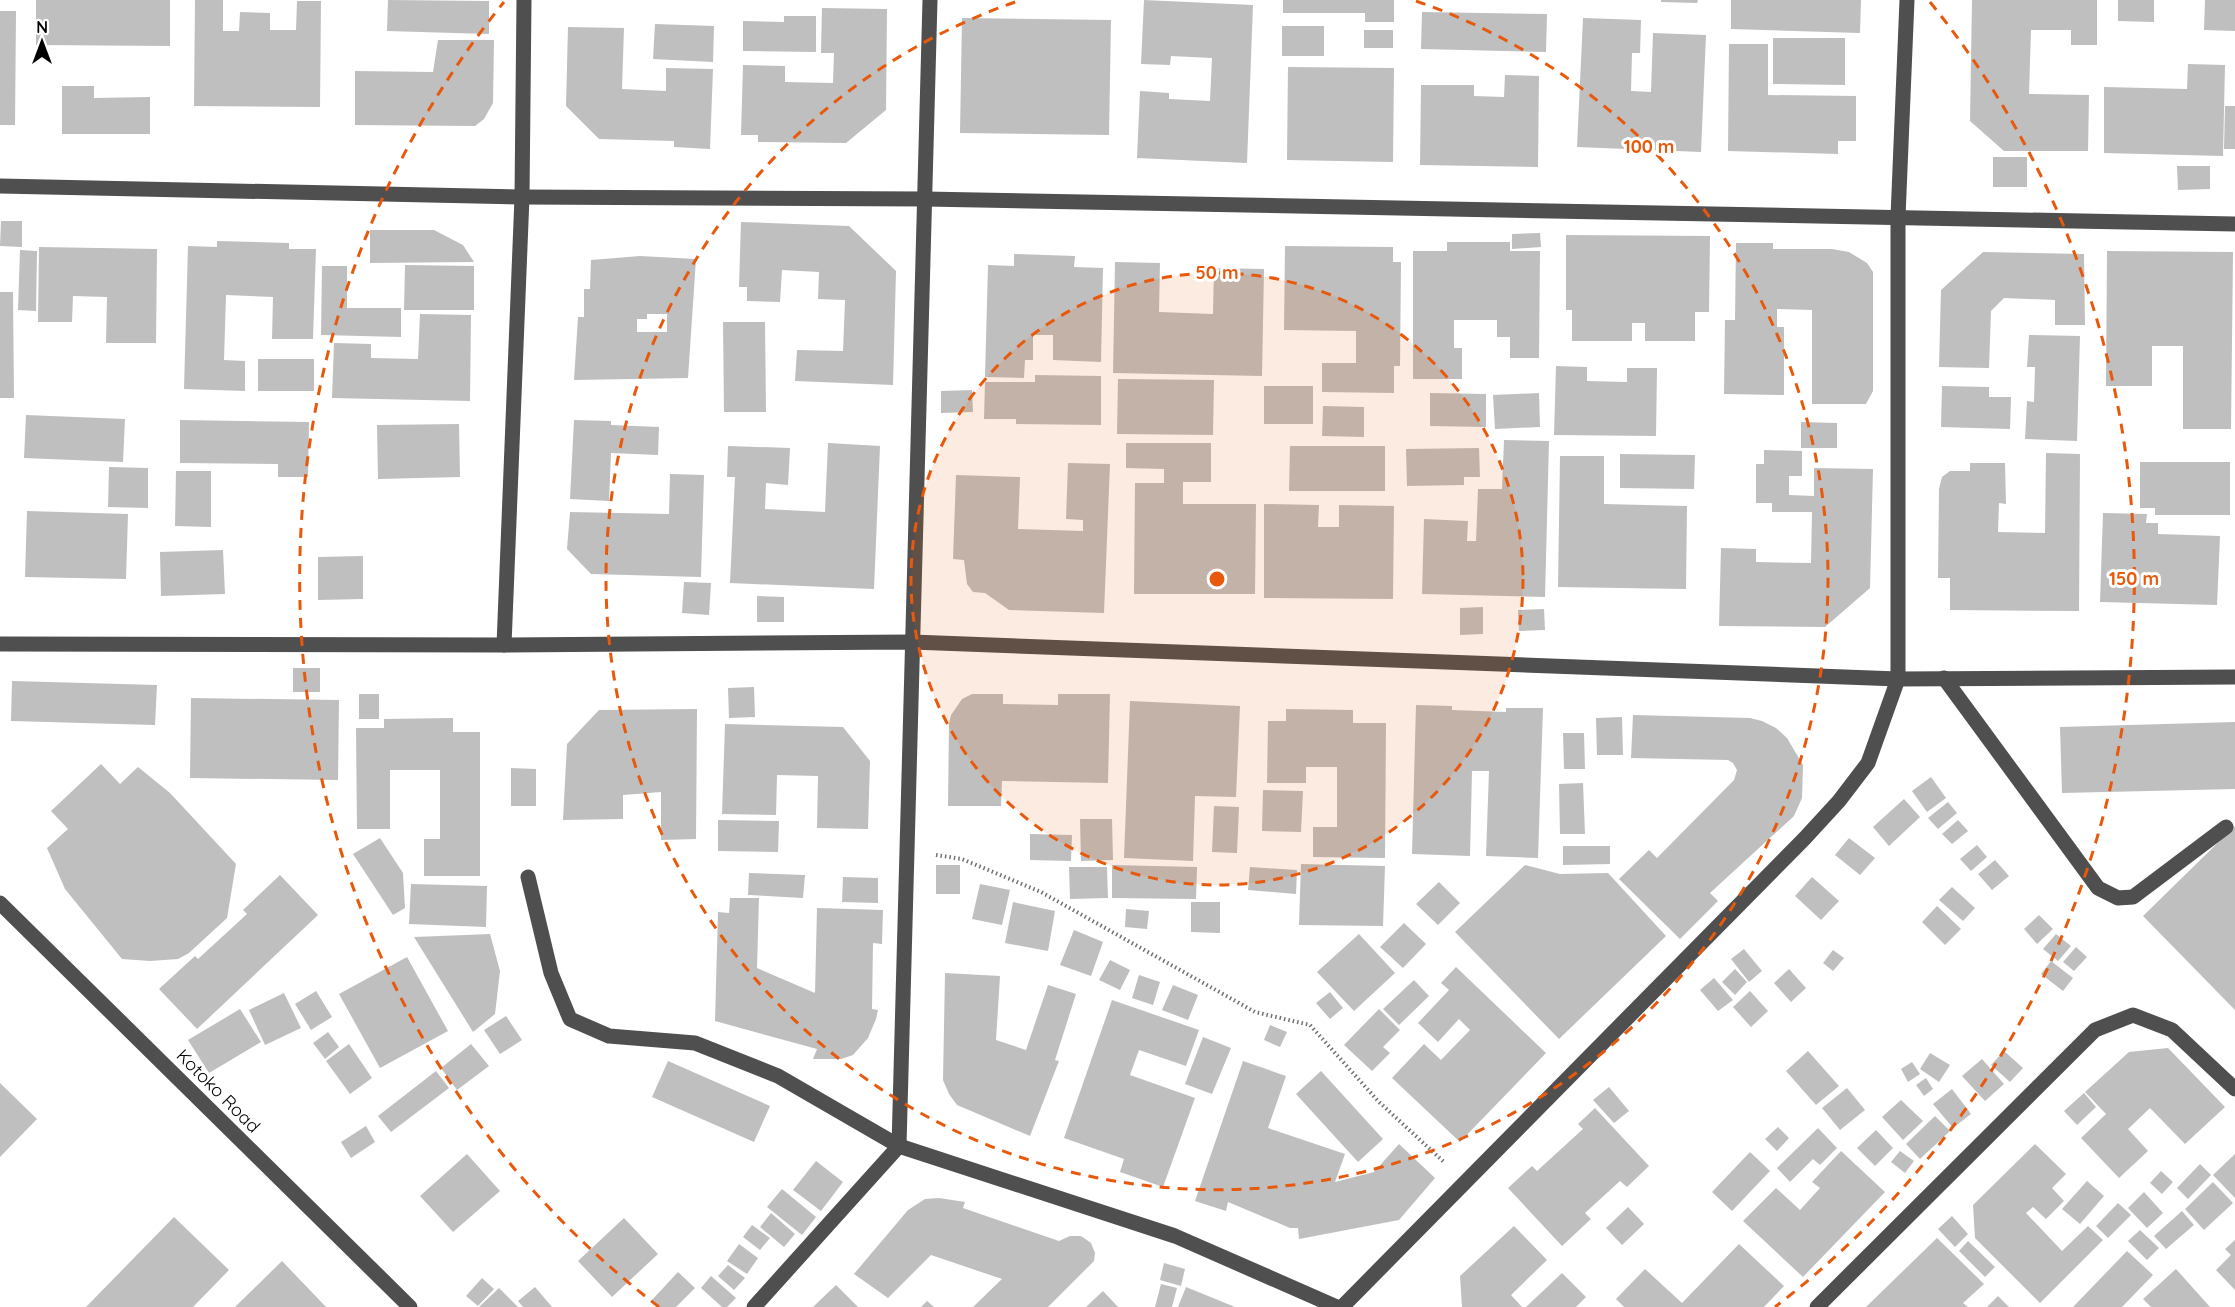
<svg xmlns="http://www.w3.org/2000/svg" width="2235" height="1307" font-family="Quicksand,sans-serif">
  <rect width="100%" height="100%" fill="#fff"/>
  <g fill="#bfbfbf" fill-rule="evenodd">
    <path d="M36,0H170V46L36,45Z"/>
    <path d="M195,0H223V31H239L240,12L270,13V30H296L297,1H321L320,107L194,106Z"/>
    <path d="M388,0L489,1V34L387,31Z"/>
    <path d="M1144,0L1253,5L1247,163L1137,158L1140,91L1169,93V99L1210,101L1212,58L1171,56L1170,65L1141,64Z"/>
    <path d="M1283,0H1394V22H1365V13H1283Z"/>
    <path d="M1661,0H1698L1697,3L1661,2Z"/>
    <path d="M1731,0H1861L1860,33L1731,29Z"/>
    <path d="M1972,0H2097V45H2071V30H2031L2029,94L2089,95L2088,151H2004L1970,121Z"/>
    <path d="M2118,0H2154V22L2118,21Z"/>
    <path d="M2205,0H2235V31L2204,30Z"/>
    <path d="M822,8L887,9L886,110L846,143L758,142V135H741L743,65L785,66V82L833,83L834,53H821Z"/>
    <path d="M0,11H16L15,125H0Z"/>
    <path d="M1422,12L1547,14L1546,52L1421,49Z"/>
    <path d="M784,16H816V52L743,51V21L784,22Z"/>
    <path d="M962,18L1111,20L1109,135L960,133Z"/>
    <path d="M1583,18L1641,20L1640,53H1632L1631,91L1651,92L1653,33L1706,35L1701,152L1577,147Z"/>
    <path d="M655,24L714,26L713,62L653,59Z"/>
    <rect x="1282" y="26" width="42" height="30"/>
    <path d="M568,27L624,28L622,89L666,91V68L713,69L710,149L674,147V141L599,139L566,106Z"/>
    <rect x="1364" y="30" width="29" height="18"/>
    <path d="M1773,38H1845V85L1773,84Z"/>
    <path d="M438,40H494L493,103L484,119L475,126L355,125V71L433,72Z"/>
    <path d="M1729,44H1768V95L1856,96V141H1838V154L1728,151Z"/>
    <path d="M2188,64L2225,65L2223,156L2104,153V87L2187,89Z"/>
    <path d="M1288,67L1394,68L1393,162L1287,160Z"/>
    <path d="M1505,75L1539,76L1538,167L1420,165L1421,85H1474V96L1504,97Z"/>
    <path d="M62,86H94V98L150,97V134H62Z"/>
    <path d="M2225,106H2235V149H2224Z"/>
    <rect x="1993" y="157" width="34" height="30"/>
    <path d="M2177,166H2210V189L2178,190Z"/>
    <path d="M1,221H22V247L0,246Z"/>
    <path d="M741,222L849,226L896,271L893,385L795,381L797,350L843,351L845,300L818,299L819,272L782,270L780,302L747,301V287H739Z"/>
    <path d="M370,230H434L463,245L474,262L370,263Z"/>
    <path d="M1540,233L1541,247L1512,249V234Z"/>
    <path d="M1566,235L1710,236L1709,312H1695V341H1645V323H1632V341H1572V310H1566Z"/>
    <path d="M217,241L289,243V249H316L313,339H272L273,297L226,295L224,360L245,361V391L184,389L188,246L217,247Z"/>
    <path d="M1447,242H1510V251H1540L1539,358H1510V337H1497V320H1454V348H1462V379H1413V251H1447Z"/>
    <path d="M1736,243H1773V249H1832L1849,252L1867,263L1873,272V391L1866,404H1812V310L1777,309V327H1784V395L1724,394L1725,320H1735Z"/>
    <path d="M1285,246L1393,247V262H1401L1400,366H1394V393L1322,392V363H1356V331L1284,330Z"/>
    <path d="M39,247L157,249L156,343H106L107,297L73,296L72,322H38Z"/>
    <path d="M20,250L37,251L36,311L18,310Z"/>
    <path d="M2107,251L2233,252L2231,429H2183V346H2152V386H2106Z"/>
    <path d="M1983,252L2084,254L2085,325H2055V300L2004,298L1991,311L1989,368L1939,367L1941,290Z"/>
    <path d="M1014,254L1075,256L1074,267L1103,268L1101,362L1053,360V335H1033V360H1025L1024,378L985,377L988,265L1014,266Z"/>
    <path d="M640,256L696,259L688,378L574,380L578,317H584V289H590L591,260ZM647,314H667V332H637V319H647Z"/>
    <path d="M1115,262L1160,263L1159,312L1213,314L1214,268L1264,269L1262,376L1113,373Z"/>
    <path d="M405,265L474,266V310H404Z"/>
    <path d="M322,266H347V308H401V337L321,335Z"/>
    <path d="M0,292H13L14,398H0Z"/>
    <path d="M420,314L471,315L470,401L332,398L334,343L371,344V358L418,359Z"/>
    <path d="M723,322H765L766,412H724Z"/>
    <path d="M2029,335L2080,336L2077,441L2025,439L2027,401L2034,402L2035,367H2027Z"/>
    <rect x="258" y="359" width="56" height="32"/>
    <path d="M1556,366L1587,367V381L1627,382V368H1657L1656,436L1554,435Z"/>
    <path d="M1035,375L1101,376V425L1016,424V419H984L985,382H1035Z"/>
    <path d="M1118,379L1214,380L1213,435L1117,434Z"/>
    <rect x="1264" y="386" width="49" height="38"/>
    <path d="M1942,386L1989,387V397H2011L2010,429L1941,427Z"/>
    <path d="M972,390L973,412L941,413V391Z"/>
    <path d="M1430,393L1486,394V427L1430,426Z"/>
    <path d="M1539,393L1540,427L1495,429L1493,395Z"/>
    <path d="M1323,406L1364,407V437L1322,436Z"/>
    <path d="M26,415L125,419L123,462L24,458Z"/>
    <path d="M180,420L309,422L308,477H278V464L180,463Z"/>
    <path d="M574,420L611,421V425L659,427L658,455L611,453L609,501L570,499Z"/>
    <path d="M1801,422L1837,423V448H1801Z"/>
    <path d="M459,424L460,477L378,479L377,425Z"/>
    <path d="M1504,440L1549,441L1545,597L1422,594L1424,519L1468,521L1467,541H1476L1478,489H1502Z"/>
    <path d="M828,443L880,446L874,589L730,583L735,477H727L728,446L790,448L788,485L766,483L765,509L825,512Z"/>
    <path d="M1126,443H1211V482H1183V504H1256L1255,594H1134L1135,483H1164V469L1126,468Z"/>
    <path d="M1290,446H1385V491H1289Z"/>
    <path d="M1479,448L1480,477H1464V485L1407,486L1406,449Z"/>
    <path d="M1764,450L1802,451V476H1789V495L1814,496V468L1873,469L1870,588L1825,627L1719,626L1721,548L1756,549V562L1811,563L1812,512H1772V503H1756V464H1764Z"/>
    <path d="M2046,453L2080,454L2079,611L1950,610V578H1938L1939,489L1942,477L1950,471H1970V463H2005L2006,504L1999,503L1998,532L2045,533Z"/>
    <path d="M1620,454L1695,455L1694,489L1620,488Z"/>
    <path d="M1560,456H1604V504L1687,506L1686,589L1558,587Z"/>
    <path d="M2140,462H2230V515H2155V508H2140Z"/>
    <path d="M1068,463L1110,464L1104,613L1009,610L985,593L973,592L967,584L964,560L953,559L956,475L1020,477L1018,529L1083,531V520L1066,519Z"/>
    <path d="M109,467L148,468V508L108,507Z"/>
    <path d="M176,471H211V527L175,526Z"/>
    <path d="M670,474L704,475L701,577L591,574L567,549L570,512L669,514Z"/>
    <path d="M1264,504L1319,505L1318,527H1339V505L1394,506L1393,599L1264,598Z"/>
    <path d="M27,511L128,514L126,579L25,577Z"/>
    <path d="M2103,513L2147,514L2146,523H2158V534L2220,536L2217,605L2100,602Z"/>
    <path d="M223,550L225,594L161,596L160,552Z"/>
    <path d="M363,556V599L318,600V557Z"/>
    <path d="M684,582L711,583L709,615L682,613Z"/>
    <path d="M757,596L784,597V622H757Z"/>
    <path d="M1483,607V634L1460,635V608Z"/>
    <path d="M1544,609L1545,630L1519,631L1518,610Z"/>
    <rect x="293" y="668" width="27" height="24"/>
    <path d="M12,681L157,685L155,725L11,721Z"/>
    <path d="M754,687L755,717L729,718L728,688Z"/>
    <rect x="359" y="694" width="20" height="25"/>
    <path d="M972,694H1003V704L1058,705V694H1110L1108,783L1002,781L1001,806H948L949,724L951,715L962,699Z"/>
    <path d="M191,698L339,700L338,780L190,778Z"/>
    <path d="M1130,701L1240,706L1236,797L1195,796L1193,861L1124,858Z"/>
    <path d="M1416,705L1452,706V710L1506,712V708H1543L1538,858L1486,856L1489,771H1472L1470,856L1412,854Z"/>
    <path d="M697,709L696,839L661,840V792L623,795V819L563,820L567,744L599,710Z"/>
    <path d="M1286,709L1353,710V723H1386L1385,858L1313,857V827H1337V767H1306V783H1267L1268,721H1286Z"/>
    <path d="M1633,715L1750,718L1762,721L1776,728L1787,738L1803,765L1802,798L1794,816L1710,893L1718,901L1680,939L1619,879L1649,850L1657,858L1734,780L1737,770L1733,763L1728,760L1631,758Z"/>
    <path d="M1622,717L1623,755H1597L1596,718Z"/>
    <path d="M453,718V732H480V876H424V839H440V770H390V829H357L356,728H384V719Z"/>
    <path d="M2235,722V789L2062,793L2060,727Z"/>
    <path d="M725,724L843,727L870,761L868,829L817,828L818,776L777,775L776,815L722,814Z"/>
    <path d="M1563,733H1584L1585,769H1564Z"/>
    <path d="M101,764L120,784L138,767L170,793L236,864L227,918L189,953L178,959L150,961L122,959L65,889L47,848L68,829L51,811Z"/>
    <path d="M511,768L536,769V806H511Z"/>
    <path d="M1931,777L1946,798L1927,812L1912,791Z"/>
    <path d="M1583,783L1585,834H1560L1559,784Z"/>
    <path d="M1263,790L1303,791L1301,832L1262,831Z"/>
    <path d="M1904,799L1920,817L1889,846L1873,827Z"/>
    <path d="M1948,802L1957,813L1938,829L1928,818Z"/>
    <path d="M1214,806L1239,807L1237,853L1212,852Z"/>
    <path d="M1080,819H1112L1113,860L1081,861Z"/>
    <path d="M718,820L779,821L778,852L718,851Z"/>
    <path d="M1958,820L1968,831L1952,844L1942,834Z"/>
    <path d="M2235,826V1010L2143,916Z"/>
    <path d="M1030,834L1072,835L1071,861L1030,860Z"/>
    <path d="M380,838L403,873L405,908L393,915L353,854Z"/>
    <path d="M1849,838L1875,858L1860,875L1835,855Z"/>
    <path d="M1977,845L1987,857L1971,871L1960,859Z"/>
    <path d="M1563,846H1610V864L1563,865Z"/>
    <path d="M1995,860L2009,876L1992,890L1978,874Z"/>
    <path d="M1301,864L1385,866L1383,926L1299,925Z"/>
    <rect x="936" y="865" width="24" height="29"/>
    <path d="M1112,865L1197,867L1196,899L1112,898Z"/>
    <path d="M1525,865L1560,874L1608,873L1666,936L1559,1039L1455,932Z"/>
    <path d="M1069,867H1107L1108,898L1070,899Z"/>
    <path d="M1250,867L1297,870L1296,894L1248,890Z"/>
    <path d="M749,873L805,875L803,898L748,895Z"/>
    <path d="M280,875L318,915L197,1029L159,989L195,956L198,959L247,914L243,910Z"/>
    <path d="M843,877L878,878V903L842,902Z"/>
    <path d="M1812,877L1839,901L1821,920L1795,896Z"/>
    <path d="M1439,882L1460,903L1438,925L1416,904Z"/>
    <path d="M411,884L487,886L486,927L409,924Z"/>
    <path d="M980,884L1010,890L1002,925L972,919Z"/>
    <path d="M1952,887L1975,908L1963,921L1939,900Z"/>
    <path d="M730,898H759L757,968L815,993L817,908L883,910L882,944L873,943L872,1009L878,1010L876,1019L868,1038L853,1055L841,1059H813L817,1049L715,1021L718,912L729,913Z"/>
    <path d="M1013,902L1055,911L1048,951L1005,943Z"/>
    <path d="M1191,902H1220V933L1191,932Z"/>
    <path d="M1937,906L1961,929L1945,945L1922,922Z"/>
    <path d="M1126,909L1149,911L1147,929L1125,927Z"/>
    <path d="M2039,915L2053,929L2037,944L2024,929Z"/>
    <path d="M1404,923L1426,944L1403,968L1380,947Z"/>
    <path d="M1074,930L1103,942L1091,976L1060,965Z"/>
    <path d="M490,934L500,971L495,1014L473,1032L414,937Z"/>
    <path d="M1359,934L1395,973L1354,1011L1317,972Z"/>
    <path d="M2056,934L2071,946L2058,961L2043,949Z"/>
    <path d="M2076,947L2087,957L2074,971L2063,962Z"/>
    <path d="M1744,949L1762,971L1749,982L1731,959Z"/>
    <path d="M1833,950L1844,958L1833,971L1823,963Z"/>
    <path d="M407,957L448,1031L380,1068L339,994Z"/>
    <path d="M1110,960L1130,970L1120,990L1099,980Z"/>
    <path d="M2051,961L2073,978L2063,991L2041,974Z"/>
    <path d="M1456,967L1546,1053L1460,1142L1392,1078L1424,1044L1441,1060L1470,1030L1459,1019L1438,1042L1418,1023L1449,990L1441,983Z"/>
    <path d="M1735,969L1747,982L1735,995L1722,982Z"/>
    <path d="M1789,969L1806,988L1791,1002L1774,983Z"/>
    <path d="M945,973L1000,976L996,1040L1026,1050L1048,985L1076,994L1055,1060L1059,1061L1030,1136L957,1105L949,1094L943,1080Z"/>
    <path d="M1139,975L1160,982L1153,1005L1132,998Z"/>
    <path d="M1714,978L1733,1000L1718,1011L1700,990Z"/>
    <path d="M1414,980L1429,996L1399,1025L1383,1009Z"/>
    <path d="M1173,985L1198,995L1188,1020L1162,1010Z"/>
    <path d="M316,991L332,1017L311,1030L295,1004Z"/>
    <path d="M1750,991L1768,1011L1751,1027L1733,1007Z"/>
    <path d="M1330,992L1343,1008L1330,1019L1316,1003Z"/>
    <path d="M284,993L301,1028L265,1045L249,1010Z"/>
    <path d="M1112,1000L1199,1030L1186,1066L1139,1050L1130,1075L1195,1098L1163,1187L1120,1172L1124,1159L1064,1138Z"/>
    <path d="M240,1009L261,1042L209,1073L188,1040Z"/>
    <path d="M1379,1009L1400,1030L1383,1047L1390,1053L1372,1071L1344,1045Z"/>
    <path d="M506,1016L522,1040L500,1054L484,1030Z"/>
    <path d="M1270,1025L1287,1032L1280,1047L1264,1040Z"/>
    <path d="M328,1032L339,1047L325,1059L313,1043Z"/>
    <path d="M1203,1037L1231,1048L1212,1094L1185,1084Z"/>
    <path d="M349,1044L372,1078L350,1094L326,1061Z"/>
    <path d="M471,1044L489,1066L457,1090L441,1068Z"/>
    <path d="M2168,1048L2225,1107L2185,1144L2150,1108L2128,1129L2148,1151L2119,1178L2081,1138L2106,1114L2085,1092L2129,1052Z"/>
    <path d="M1808,1051L1839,1086L1816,1105L1786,1071Z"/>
    <path d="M2004,1051L2023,1068L2010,1082L1991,1065Z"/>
    <path d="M1930,1053L1950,1065L1939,1082L1920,1069Z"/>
    <path d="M1982,1059L2004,1084L1985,1101L1962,1076Z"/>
    <path d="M668,1061L770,1106L754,1142L652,1097Z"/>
    <path d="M1243,1061L1286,1076L1268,1128L1345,1154L1335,1182L1374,1172L1399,1144L1435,1178L1399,1220L1299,1239L1298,1228H1290L1228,1202L1226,1211L1195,1201Z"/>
    <path d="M1912,1062L1920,1074L1908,1082L1901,1069Z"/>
    <path d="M436,1071L449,1088L391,1132L378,1116Z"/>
    <path d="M1321,1071L1383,1139L1358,1162L1296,1094Z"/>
    <path d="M1926,1078L1933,1089L1924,1096L1916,1085Z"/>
    <path d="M0,1083L37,1119L0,1157Z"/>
    <path d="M1609,1087L1629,1111L1614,1123L1593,1100Z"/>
    <path d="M1847,1088L1865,1110L1840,1130L1822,1108Z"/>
    <path d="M1952,1089L1971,1114L1953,1128L1933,1104Z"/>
    <path d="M2084,1093L2096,1107L2077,1125L2064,1111Z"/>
    <path d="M1901,1100L1923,1121L1903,1140L1882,1117Z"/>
    <path d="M1595,1108L1649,1166L1627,1187L1620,1181L1585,1213L1591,1219L1562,1246L1508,1188L1532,1166L1537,1171L1583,1129L1578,1124Z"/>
    <path d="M1935,1116L1950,1131L1920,1159L1906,1144Z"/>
    <path d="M366,1126L375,1142L351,1158L341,1142Z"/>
    <path d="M1778,1127L1789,1138L1777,1151L1765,1139Z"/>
    <path d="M1818,1128L1837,1148L1820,1165L1813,1159L1790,1182L1777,1168Z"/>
    <path d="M1876,1130L1893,1148L1875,1166L1857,1148Z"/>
    <path d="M2035,1144L2066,1174L2052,1188L2064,1201L2046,1219L2033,1207L2026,1213L2062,1251L2088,1226L2103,1240L2040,1303L1975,1238L1973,1205Z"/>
    <path d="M1841,1151L1885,1192L1803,1277L1743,1221L1776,1188L1800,1210L1820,1188L1812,1182Z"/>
    <path d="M1900,1151L1914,1161L1905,1173L1891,1162Z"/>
    <path d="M1750,1152L1770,1171L1732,1211L1712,1192Z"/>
    <path d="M467,1154L500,1191L453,1232L420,1196Z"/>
    <path d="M2235,1154V1198L2213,1175Z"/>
    <path d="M816,1161L843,1182L821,1211L793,1190Z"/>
    <path d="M2200,1164L2211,1175L2188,1199L2177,1188Z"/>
    <path d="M2161,1171L2173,1182L2162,1194L2150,1183Z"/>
    <path d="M2087,1181L2104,1196L2080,1224L2062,1209Z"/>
    <path d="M2213,1182L2233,1203L2204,1230L2185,1209Z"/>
    <path d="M782,1189L816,1217L802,1235L767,1207Z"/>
    <path d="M2144,1192L2163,1213L2147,1228L2128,1208Z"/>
    <path d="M939,1198L965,1202L963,1208L1059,1241L1070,1236H1081L1091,1243L1095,1253L1094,1261L1048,1307H973L1002,1279L931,1255L888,1298L854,1274L908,1210L925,1199Z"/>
    <path d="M2118,1203L2131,1215L2108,1238L2096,1226Z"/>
    <path d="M1628,1207L1644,1224L1622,1245L1606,1228Z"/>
    <path d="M2182,1211L2194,1225L2166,1249L2154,1236Z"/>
    <path d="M771,1213L795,1234L784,1247L760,1227Z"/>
    <path d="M1952,1216L1968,1234L1955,1247L1938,1229Z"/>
    <path d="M174,1217L229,1270L193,1307H86Z"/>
    <path d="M624,1218L658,1254L612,1297L578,1261Z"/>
    <path d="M752,1225L770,1238L760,1250L743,1237Z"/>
    <path d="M1514,1226L1547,1260L1511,1295L1522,1307H1462L1460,1276Z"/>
    <path d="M2140,1230L2159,1248L2147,1260L2128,1241Z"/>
    <path d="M1937,1238L1984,1284L1963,1303L1968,1307H1866Z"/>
    <path d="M2235,1240V1290L2216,1270L2231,1255L2225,1249Z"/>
    <path d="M1968,1241L1995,1267L1985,1277L1959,1251Z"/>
    <path d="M739,1244L758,1258L747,1274L727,1261Z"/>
    <path d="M1739,1244L1784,1286L1764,1307H1624L1616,1299L1645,1269L1682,1303Z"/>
    <path d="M2127,1251L2153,1275L2122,1307H2073Z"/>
    <path d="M282,1261L326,1307H235Z"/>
    <path d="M1164,1263L1185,1269L1181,1286L1160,1280Z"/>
    <path d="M728,1265L745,1278L734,1290L718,1276Z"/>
    <path d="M2176,1269L2210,1307H2151L2143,1299Z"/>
    <path d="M678,1272L695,1288L676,1307H657L651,1301Z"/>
    <path d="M1562,1273L1586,1297L1576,1307H1526Z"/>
    <path d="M711,1276L736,1298L727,1307H722L701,1288Z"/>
    <path d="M482,1278L494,1289L478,1306L466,1296Z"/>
    <path d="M1161,1284L1177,1288L1172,1307H1155Z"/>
    <path d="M836,1285L858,1307H813Z"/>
    <path d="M535,1287L552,1307H523L518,1301Z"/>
    <path d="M1186,1287L1235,1307H1178Z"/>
    <path d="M499,1288L518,1307H479Z"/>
    <path d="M1103,1291L1118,1307H1086Z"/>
    <path d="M1998,1296L2009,1307H1987Z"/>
    <path d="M927,1301L934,1307H921Z"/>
  </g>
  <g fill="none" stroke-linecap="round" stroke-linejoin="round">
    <path stroke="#717171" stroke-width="4" stroke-dasharray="1.5 3" stroke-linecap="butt" d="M936,855L962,859L1041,892L1255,1012L1310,1025L1379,1102L1445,1163"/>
    <g stroke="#4f4f4f" stroke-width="15">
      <path d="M0,186L522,197L925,199L2235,224"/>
      <path d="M0,644L504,645L912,642L1898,679L2235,677"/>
      <path d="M504,645L522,197L524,0"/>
      <path d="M1944,678L2098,888L2118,898L2133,897L2226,827"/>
      <path d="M528,877L551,973L570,1019L609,1036L695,1043L778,1076L899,1146L1175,1236L1337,1307"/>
      <path d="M0,903L410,1307"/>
      <path d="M754,1307L899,1146L930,0"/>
      <path d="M1342,1307L1805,838L1839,801L1868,763L1898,679V217L1907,0"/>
      <path d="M1817,1307L2095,1030L2133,1015L2172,1030L2235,1089"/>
    </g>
  </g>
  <circle cx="1217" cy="579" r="306" fill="#e8590c" fill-opacity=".12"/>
  <g fill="none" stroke="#e8590c" stroke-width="3" stroke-dasharray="10 8">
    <circle cx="1217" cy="579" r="306"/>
    <path d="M1416 1A611 611 0 1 1 1018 1"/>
    <path d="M659 1307A917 917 0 0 1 504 2M1930 2A917 917 0 0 1 1775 1307"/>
  </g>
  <g text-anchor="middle" stroke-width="6" stroke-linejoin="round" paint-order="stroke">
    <g font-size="18" fill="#000" stroke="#fff">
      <text transform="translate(218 1091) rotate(45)" y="6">Kotoko Road</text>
    </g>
  </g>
  <circle cx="1217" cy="579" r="9" fill="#e8590c" stroke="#fff" stroke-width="3"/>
  <g font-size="18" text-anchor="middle" font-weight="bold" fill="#e8590c" stroke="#fff" stroke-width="6" stroke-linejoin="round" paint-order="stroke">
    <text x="1649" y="153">100 m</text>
    <text x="1217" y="279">50 m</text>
    <text x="2134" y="585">150 m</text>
  </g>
  <g transform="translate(42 42)" stroke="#ffffff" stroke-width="4.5" paint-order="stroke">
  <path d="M0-4.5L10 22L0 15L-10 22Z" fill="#000000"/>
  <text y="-9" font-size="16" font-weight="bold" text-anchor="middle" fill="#000000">N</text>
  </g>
</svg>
